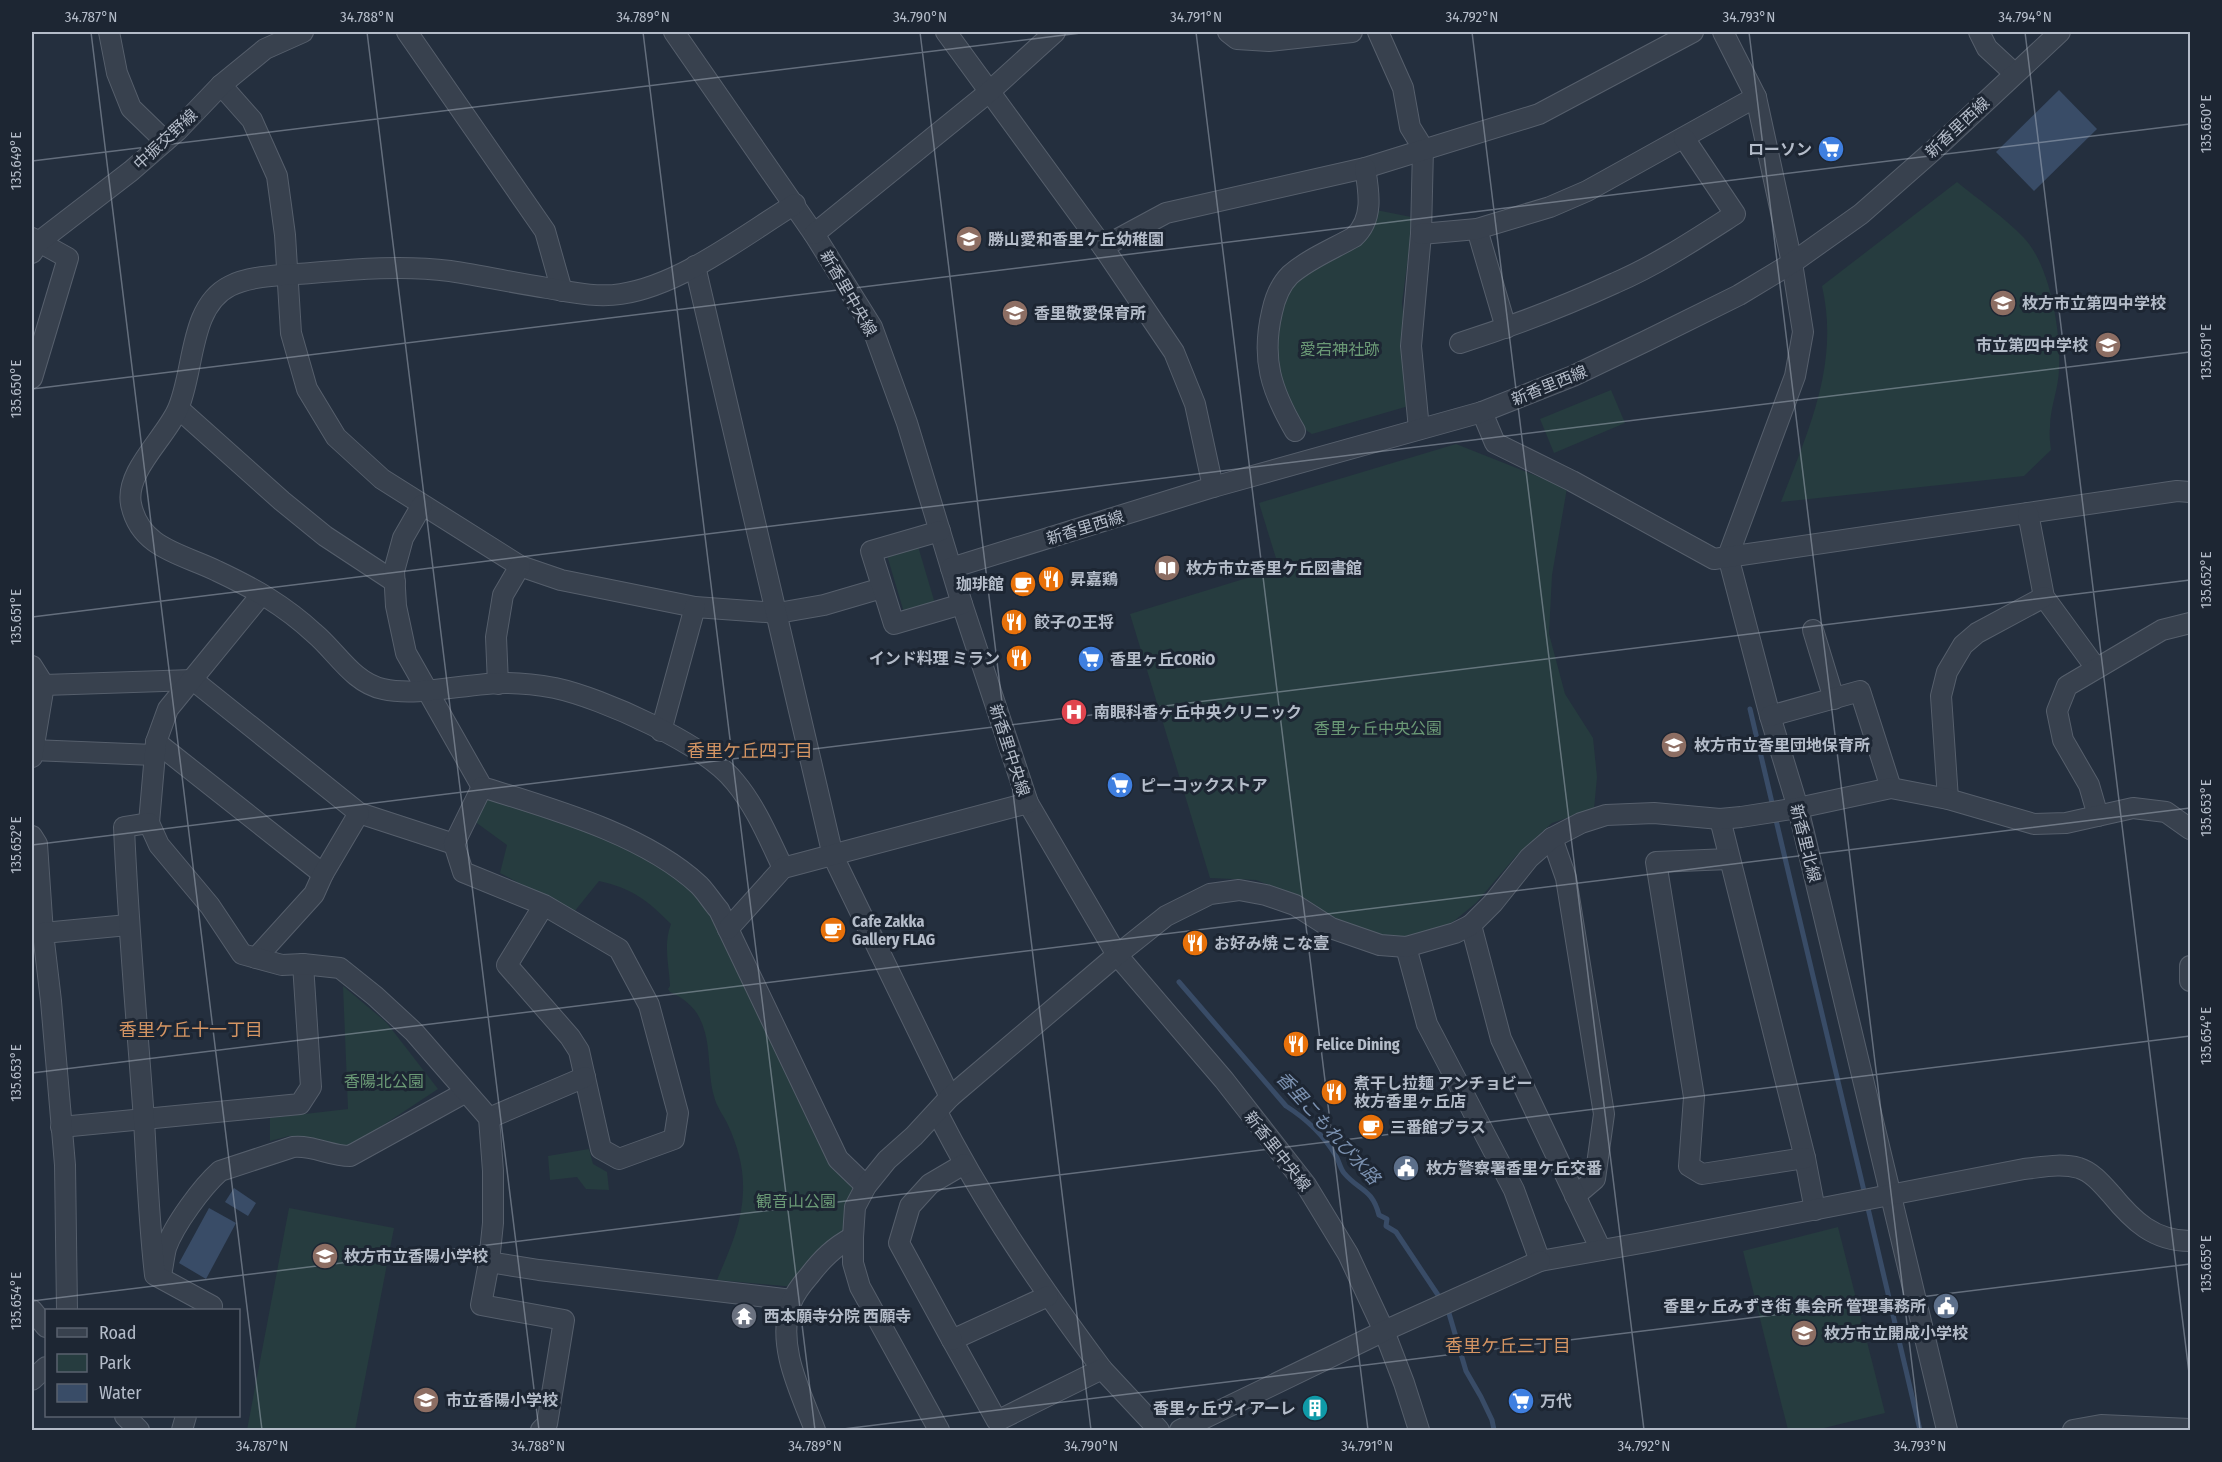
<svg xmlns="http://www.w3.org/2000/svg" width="2222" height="1462" font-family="'Fira Sans Condensed','Noto Sans JP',sans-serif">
  <rect width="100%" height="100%" fill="#242f3e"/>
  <g fill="#263c3f">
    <path d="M1957,182C1979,200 2004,217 2024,238C2050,265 2061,331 2059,368C2059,388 2050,407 2050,427C2049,434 2050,442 2051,450L2024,476L1781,502C1808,431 1840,364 1822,286Z"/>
    <path d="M1376,210L1411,217V235L1402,303L1412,405L1312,434L1301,427L1292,412L1275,364L1279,309L1295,281Z"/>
    <path d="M1611,390L1625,423L1554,453L1540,419Z"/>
    <path d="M1456,444L1567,488L1552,575L1549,634L1565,694L1593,738L1597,777L1594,809L1552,823L1516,856L1476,903L1443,930L1400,940L1358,931L1294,895L1256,880L1210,878L1130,614L1279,568L1259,503Z"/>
    <path d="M917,543L936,607L905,616L886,552Z"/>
    <path d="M484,794C556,818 634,837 693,888C701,895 707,905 714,913L858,1187L847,1233L795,1287L717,1280C729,1251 742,1224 743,1192C744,1168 738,1147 728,1125C724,1116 716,1106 714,1096C707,1071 712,1043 700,1019C695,1007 682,997 670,992L668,989L670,986C669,964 663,945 671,924C646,899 633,889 599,881L574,912L500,873L507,845L474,821Z"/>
    <path d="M343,986L386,1022L438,1089L359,1141L345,1147L310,1138L289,1136L270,1141V1118L348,1109Z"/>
    <path d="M589,1149L593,1164L607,1172L609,1190L586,1189L577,1177L550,1180L548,1156Z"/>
    <path d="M289,1208L394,1228L355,1430H247Z"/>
    <path d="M1838,1227L1885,1413L1816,1430H1788L1743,1251Z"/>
  </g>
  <g fill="#394c67">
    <path d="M2059,90L2097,129L2034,191L1996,152Z"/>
    <path d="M234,1188L256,1203L248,1216L225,1202Z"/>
    <path d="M209,1208L236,1223L206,1279L179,1263Z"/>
  </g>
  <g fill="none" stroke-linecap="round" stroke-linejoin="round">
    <g stroke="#394c67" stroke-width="5">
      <path d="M1750,709L1773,807"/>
      <path d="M1775,816L1865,1195"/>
      <path d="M1179,982L1286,1106C1305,1118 1324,1136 1336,1156C1339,1161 1340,1168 1344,1173C1359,1191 1372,1188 1379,1215L1387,1219L1386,1226L1396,1232L1448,1310L1466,1371L1481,1397L1492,1420L1494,1430"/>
      <path d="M1867,1204L1920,1430"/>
    </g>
    <defs>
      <g id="minor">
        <path d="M109,32L117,73L131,108L165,141"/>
        <path d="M407,32L545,231L562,291"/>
        <path d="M674,32L814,234L872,327L907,423L962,604L1028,803L1117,955L1224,1080L1306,1185L1348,1254L1384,1331L1404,1383L1419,1430"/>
        <path d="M946,32L1103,247L1174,352L1195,404L1213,487"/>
        <path d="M1228,32L1237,39L1269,41L1352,32"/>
        <path d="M1378,32L1403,88L1410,127L1423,148L1421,234L1411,346L1419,429"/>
        <path d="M1723,32L1756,97L1792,263L1803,332L1795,376L1728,556L1770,716L1798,808L1947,1430"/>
        <path d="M1979,32L1987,48L2014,73"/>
        <path d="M221,85L252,120L277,176L285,235L291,333L307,389L336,437L382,479L520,566L561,580L695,607L778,613L824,605L882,588"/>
        <path d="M1477,229L1506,328"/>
        <path d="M814,234L989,92L1055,32"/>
        <path d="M1421,234L1477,229L1550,207L1587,191L1756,97"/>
        <path d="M32,238L68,258L32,378"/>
        <path d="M1103,247L1166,213L1365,168L1539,114L1693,32"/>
        <path d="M32,253L40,241L131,171L177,131L221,85L265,49L303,32"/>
        <path d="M695,266L833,856L950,1097"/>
        <path d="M1460,343C1513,326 1565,306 1615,283C1657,265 1696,239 1735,214L1684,138"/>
        <path d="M179,409L282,501L325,536L395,582"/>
        <path d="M1482,412L1495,443L1572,481L1714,559L2177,491L2190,492"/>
        <path d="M1295,431C1271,390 1261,359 1272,312C1275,298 1280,285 1290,275C1308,259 1333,249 1354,237C1374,219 1369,192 1365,168"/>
        <path d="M422,505L403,538L394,571L396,606L406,653L482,787C552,809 644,834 699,885C706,892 712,902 719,910L838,1159L866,1186"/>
        <path d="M2028,513L2044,597L2096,668"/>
        <path d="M940,531L871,551L894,624L962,604"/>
        <path d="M951,568L1213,487L1482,412L1573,376L1646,341L1739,295L1792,263L1861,214L1936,148L2060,32"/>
        <path d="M1813,630L1834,699"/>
        <path d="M32,666L44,685"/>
        <path d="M498,684L496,637L503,595L520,566"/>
        <path d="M1770,716L1860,691L1891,788"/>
        <path d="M661,731L695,607"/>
        <path d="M156,742L323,874"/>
        <path d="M32,750L154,755"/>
        <path d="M32,757L44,685L193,680L359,813L454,844"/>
        <path d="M482,787L454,844L463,872L544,905L619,949L649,1005L678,1113L674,1139L619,1159L601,1149L579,1051L570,1037L507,965L544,905"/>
        <path d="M1948,799L1941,696L1947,672L1963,645L1977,633L2044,597"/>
        <path d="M2098,816L2089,785L2063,740L2057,711L2067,686L2162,630L2190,623"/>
        <path d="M1720,819L1805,1158L1815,1210"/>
        <path d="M149,823L156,742L168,709L261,595"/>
        <path d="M32,836L37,844L43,933"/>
        <path d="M1552,838L1566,878L1604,1114L1595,1179L1575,1196"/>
        <path d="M1729,859L1656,862L1694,1097L1689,1166L1702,1174L1805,1158"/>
        <path d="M783,868C769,839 756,807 735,782C705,744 602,698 555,688C539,685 521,683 506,683C467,683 418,697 383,689C353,683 336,651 314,633C300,620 284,608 268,598C252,588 234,579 217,571C183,554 140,549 131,504C125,472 164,439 177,411C195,373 188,307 230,286C251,275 287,275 311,273C357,269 404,265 450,271C483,276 515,283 547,288C571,292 596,298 621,294C681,285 743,236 795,204"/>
        <path d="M1471,925L1501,1039L1601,1250"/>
        <path d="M728,929L783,868L1028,803"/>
        <path d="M1406,947L1427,1024L1514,1190L1540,1261L1647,1242L2024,1169C2043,1167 2061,1163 2079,1168C2092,1172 2102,1184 2111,1194C2133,1221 2154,1241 2190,1241"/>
        <path d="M256,958L314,894L323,874L359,813"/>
        <path d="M2190,966V981"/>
        <path d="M937,1112C983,1203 1041,1287 1102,1369"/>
        <path d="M489,1118L585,1077"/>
        <path d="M61,1127L300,1104L311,1087L303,964"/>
        <path d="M161,1275C163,1266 164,1256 166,1248C174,1225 202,1187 220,1171L293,1147C313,1145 330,1156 350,1156L466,1092"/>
        <path d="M1048,1296L952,1340L997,1421L1102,1369L1159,1430"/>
        <path d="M32,1310L46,1327"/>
        <path d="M67,1310L65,1165L51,1001L43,933L128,925"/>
        <path d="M211,1310L212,1306L155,1275C149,1223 147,1172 144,1120C137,1022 128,925 124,827L149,823L159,845L210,906L242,954L282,965L303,964L340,968L375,996L414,1032L489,1118L493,1171V1223L489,1262"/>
        <path d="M952,1340L899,1243L910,1206L930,1184L964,1164"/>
        <path d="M32,1380L46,1367"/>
        <path d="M125,1416L139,1430"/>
        <path d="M182,1430L186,1416"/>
        <path d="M541,1430L547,1424L564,1320L481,1305L489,1262L539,1270L792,1300"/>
        <path d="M815,1430C800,1391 776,1345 791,1303C795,1293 802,1284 809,1276C822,1259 834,1247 853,1237"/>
        <path d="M939,1430L860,1287L853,1263V1237L855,1207L866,1186L887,1160L914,1136L950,1097L1117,955L1166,916L1210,894L1239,890L1266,895L1295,905L1331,928L1380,945L1406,947L1455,933L1471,925L1493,903L1529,858L1552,838L1581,823L1606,815L1654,813L1720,819L1741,817L1798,808L1891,788L1948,799L2034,824L2066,823L2133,808L2166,812L2190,829"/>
        <path d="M1180,1430L1384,1331L1540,1261"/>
        <path d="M2073,1430L2101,1425L2190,1429"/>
      </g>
    </defs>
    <use href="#minor" stroke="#565f6c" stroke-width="22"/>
    <use href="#minor" stroke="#38414e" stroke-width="20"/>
  </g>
  <path fill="none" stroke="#b4bcc9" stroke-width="1.5" stroke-opacity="0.45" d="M91,32L262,1430M367,32L539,1430M643,32L815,1430M920,32L1091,1430M1196,32L1368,1430M1472,32L1644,1430M1749,32L1920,1430M2025,32L2190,1381M32,161L1089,32M32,389L2190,124M32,617L2190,352M32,845L2190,580M32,1073L2190,808M32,1301L2190,1036M835,1430L2190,1264"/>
  <defs>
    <symbol id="supermarket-disc" viewBox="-11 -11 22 22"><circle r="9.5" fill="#3f7fe0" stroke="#1d2633"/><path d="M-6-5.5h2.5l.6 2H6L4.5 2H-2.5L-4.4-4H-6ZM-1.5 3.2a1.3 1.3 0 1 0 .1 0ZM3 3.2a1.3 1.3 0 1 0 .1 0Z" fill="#fff"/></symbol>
    <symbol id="school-disc" viewBox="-11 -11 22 22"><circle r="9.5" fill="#8d6e63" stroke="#1d2633"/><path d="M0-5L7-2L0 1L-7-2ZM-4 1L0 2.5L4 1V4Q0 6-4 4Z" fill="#fff"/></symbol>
    <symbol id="library-disc" viewBox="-11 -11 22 22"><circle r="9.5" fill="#8d6e63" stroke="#1d2633"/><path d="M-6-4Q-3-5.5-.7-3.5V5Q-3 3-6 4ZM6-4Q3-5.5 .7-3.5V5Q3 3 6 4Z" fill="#fff"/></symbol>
    <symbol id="restaurant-disc" viewBox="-11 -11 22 22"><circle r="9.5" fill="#e8710a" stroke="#1d2633"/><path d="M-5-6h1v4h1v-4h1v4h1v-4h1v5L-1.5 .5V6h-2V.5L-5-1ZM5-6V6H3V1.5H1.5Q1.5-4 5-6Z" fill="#fff"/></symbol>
    <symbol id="cafe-disc" viewBox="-11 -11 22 22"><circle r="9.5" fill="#e8710a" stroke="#1d2633"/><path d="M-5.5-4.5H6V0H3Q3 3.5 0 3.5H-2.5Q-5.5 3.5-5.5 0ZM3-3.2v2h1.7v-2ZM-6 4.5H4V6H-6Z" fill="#fff"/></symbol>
    <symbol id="hospital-disc" viewBox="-11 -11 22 22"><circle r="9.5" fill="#e0444e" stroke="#1d2633"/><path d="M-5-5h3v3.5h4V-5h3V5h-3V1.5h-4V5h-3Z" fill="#fff"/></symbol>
    <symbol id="civic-disc" viewBox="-11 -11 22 22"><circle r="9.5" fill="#5c6f8a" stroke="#1d2633"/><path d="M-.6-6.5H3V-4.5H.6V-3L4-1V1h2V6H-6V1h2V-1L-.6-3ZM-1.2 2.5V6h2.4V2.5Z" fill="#fff"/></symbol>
    <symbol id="temple-disc" viewBox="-11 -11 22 22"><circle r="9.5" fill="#6b7280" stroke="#1d2633"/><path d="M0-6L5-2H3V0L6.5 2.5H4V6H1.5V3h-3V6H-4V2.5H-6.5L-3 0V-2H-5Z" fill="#fff"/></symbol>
    <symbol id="building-disc" viewBox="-11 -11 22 22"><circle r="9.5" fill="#0f9aa8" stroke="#1d2633"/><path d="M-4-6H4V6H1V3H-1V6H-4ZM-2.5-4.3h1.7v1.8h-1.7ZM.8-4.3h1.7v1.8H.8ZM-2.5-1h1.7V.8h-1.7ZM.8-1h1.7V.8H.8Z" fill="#fff"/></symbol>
  </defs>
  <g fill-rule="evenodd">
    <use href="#supermarket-disc" x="1816" y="134" width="30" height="30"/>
    <use href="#school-disc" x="954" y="224" width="30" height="30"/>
    <use href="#school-disc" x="1988" y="288" width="30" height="30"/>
    <use href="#school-disc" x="1000" y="298" width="30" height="30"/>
    <use href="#school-disc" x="2093" y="330" width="30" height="30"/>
    <use href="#library-disc" x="1152" y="553" width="30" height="30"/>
    <use href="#restaurant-disc" x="1036" y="564" width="30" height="30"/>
    <use href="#cafe-disc" x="1008" y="569" width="30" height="30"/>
    <use href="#restaurant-disc" x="999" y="607" width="30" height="30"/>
    <use href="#restaurant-disc" x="1004" y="643" width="30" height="30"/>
    <use href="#supermarket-disc" x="1076" y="644" width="30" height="30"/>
    <use href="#hospital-disc" x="1059" y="697" width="30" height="30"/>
    <use href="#school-disc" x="1659" y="730" width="30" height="30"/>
    <use href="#supermarket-disc" x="1105" y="770" width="30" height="30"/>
    <use href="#cafe-disc" x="818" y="915" width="30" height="30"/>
    <use href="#restaurant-disc" x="1180" y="928" width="30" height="30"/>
    <use href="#restaurant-disc" x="1281" y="1029" width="30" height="30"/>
    <use href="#restaurant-disc" x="1319" y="1077" width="30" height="30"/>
    <use href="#cafe-disc" x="1356" y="1112" width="30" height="30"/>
    <use href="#civic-disc" x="1391" y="1153" width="30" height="30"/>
    <use href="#school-disc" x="310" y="1241" width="30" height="30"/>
    <use href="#civic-disc" x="1931" y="1291" width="30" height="30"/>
    <use href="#temple-disc" x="729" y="1301" width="30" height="30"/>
    <use href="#school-disc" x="1789" y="1318" width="30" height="30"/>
    <use href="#school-disc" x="411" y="1385" width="30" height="30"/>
    <use href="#supermarket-disc" x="1506" y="1386" width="30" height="30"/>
    <use href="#building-disc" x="1300" y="1393" width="30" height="30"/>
  </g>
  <g text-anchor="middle" stroke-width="6" stroke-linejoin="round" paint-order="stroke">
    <g font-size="16" fill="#b4bcc9" stroke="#1d2633">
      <text transform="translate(1957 127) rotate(-43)" y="6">新香里西線</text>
      <text transform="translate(165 139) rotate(-43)" y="6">中振交野線</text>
      <text transform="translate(849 293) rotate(60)" y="6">新香里中央線</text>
      <text transform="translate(1549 385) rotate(-22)" y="6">新香里西線</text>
      <text transform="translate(1085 527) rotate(-17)" y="6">新香里西線</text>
      <text transform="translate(1010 750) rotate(72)" y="6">新香里中央線</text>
      <text transform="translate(1806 843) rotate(76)" y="6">新香里北線</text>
      <text transform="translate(1278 1151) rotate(52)" y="6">新香里中央線</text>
    </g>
    <g font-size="16" font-weight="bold" fill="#b4bcc9" stroke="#1d2633" text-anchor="start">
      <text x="1812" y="155" text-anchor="end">ローソン</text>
      <text x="988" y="245">勝山愛和香里ケ丘幼稚園</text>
      <text x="2022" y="309">枚方市立第四中学校</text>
      <text x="1034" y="319">香里敬愛保育所</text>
      <text x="2088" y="351" text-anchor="end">市立第四中学校</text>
      <text x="1186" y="574">枚方市立香里ケ丘図書館</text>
      <text x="1070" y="585">昇嘉鶏</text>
      <text x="1004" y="590" text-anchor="end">珈琲館</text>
      <text x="1034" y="628">餃子の王将</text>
      <text x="1000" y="664" text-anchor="end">インド料理 ミラン</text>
      <text x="1110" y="665">香里ヶ丘CORiO</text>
      <text x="1094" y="718">南眼科香ヶ丘中央クリニック</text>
      <text x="1694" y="751">枚方市立香里団地保育所</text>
      <text x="1140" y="791">ピーコックストア</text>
      <text x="852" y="927">Cafe Zakka<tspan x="852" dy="18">Gallery FLAG</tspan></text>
      <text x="1214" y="949">お好み焼 こな壹</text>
      <text x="1316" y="1050">Felice Dining</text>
      <text x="1354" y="1089">煮干し拉麺 アンチョビー<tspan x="1354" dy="18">枚方香里ヶ丘店</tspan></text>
      <text x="1390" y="1133">三番館プラス</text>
      <text x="1426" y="1174">枚方警察署香里ケ丘交番</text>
      <text x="344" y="1262">枚方市立香陽小学校</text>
      <text x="1926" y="1312" text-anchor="end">香里ヶ丘みずき街 集会所 管理事務所</text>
      <text x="764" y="1322">西本願寺分院 西願寺</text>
      <text x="1824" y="1339">枚方市立開成小学校</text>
      <text x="446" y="1406">市立香陽小学校</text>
      <text x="1540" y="1407">万代</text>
      <text x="1296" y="1414" text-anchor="end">香里ヶ丘ヴィアーレ</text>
    </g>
    <g font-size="16" fill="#6b9a76" stroke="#1d2633">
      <text x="1340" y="355">愛宕神社跡</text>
      <text x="1378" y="734">香里ヶ丘中央公園</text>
      <text x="384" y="1087">香陽北公園</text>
      <text x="796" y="1207">観音山公園</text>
    </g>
    <g font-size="18" fill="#d59563" stroke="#1d2633">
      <text x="750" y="757">香里ケ丘四丁目</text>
      <text x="191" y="1036">香里ケ丘十一丁目</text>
      <text x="1508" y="1352">香里ケ丘三丁目</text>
    </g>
    <g font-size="18" font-style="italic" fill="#7c92b1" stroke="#1d2633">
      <text transform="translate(1328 1128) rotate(48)" y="6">香里こもれび水路</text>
    </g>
  </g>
  <rect width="2222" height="1462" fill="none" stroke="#1d2633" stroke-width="66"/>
  <rect x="45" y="1309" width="195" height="108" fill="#1d2633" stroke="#59626f" stroke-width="1.5"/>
  <rect x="57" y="1328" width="30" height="9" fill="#38414e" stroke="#59626f" stroke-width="1.5"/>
  <text x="99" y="1339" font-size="18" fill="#b4bcc9">Road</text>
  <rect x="57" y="1354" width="30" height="18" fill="#263c3f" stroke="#59626f" stroke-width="1.5"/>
  <text x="99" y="1369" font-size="18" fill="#b4bcc9">Park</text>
  <rect x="57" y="1384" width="30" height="18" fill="#394c67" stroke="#59626f" stroke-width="1.5"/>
  <text x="99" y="1399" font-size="18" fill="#b4bcc9">Water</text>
  <rect x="33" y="33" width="2156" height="1396" fill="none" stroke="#b4bcc9" stroke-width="2"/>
  <g font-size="15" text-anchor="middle" fill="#b4bcc9">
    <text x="91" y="22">34.787°N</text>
    <text x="367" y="22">34.788°N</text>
    <text x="643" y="22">34.789°N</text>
    <text x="920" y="22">34.790°N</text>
    <text x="1196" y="22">34.791°N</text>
    <text x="1472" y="22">34.792°N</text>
    <text x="1749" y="22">34.793°N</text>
    <text x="2025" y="22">34.794°N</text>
    <text transform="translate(2206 124) rotate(-90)" y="5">135.650°E</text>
    <text transform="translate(16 161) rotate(-90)" y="5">135.649°E</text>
    <text transform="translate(2206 352) rotate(-90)" y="5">135.651°E</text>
    <text transform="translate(16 389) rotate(-90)" y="5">135.650°E</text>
    <text transform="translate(2206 580) rotate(-90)" y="5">135.652°E</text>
    <text transform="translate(16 617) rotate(-90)" y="5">135.651°E</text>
    <text transform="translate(2206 808) rotate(-90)" y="5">135.653°E</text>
    <text transform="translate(16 845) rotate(-90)" y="5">135.652°E</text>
    <text transform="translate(2206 1036) rotate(-90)" y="5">135.654°E</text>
    <text transform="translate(16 1073) rotate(-90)" y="5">135.653°E</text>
    <text transform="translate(2206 1264) rotate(-90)" y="5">135.655°E</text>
    <text transform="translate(16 1301) rotate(-90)" y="5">135.654°E</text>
    <text x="262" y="1451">34.787°N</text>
    <text x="538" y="1451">34.788°N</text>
    <text x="815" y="1451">34.789°N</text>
    <text x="1091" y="1451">34.790°N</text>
    <text x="1367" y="1451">34.791°N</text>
    <text x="1644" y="1451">34.792°N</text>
    <text x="1920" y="1451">34.793°N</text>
  </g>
</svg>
